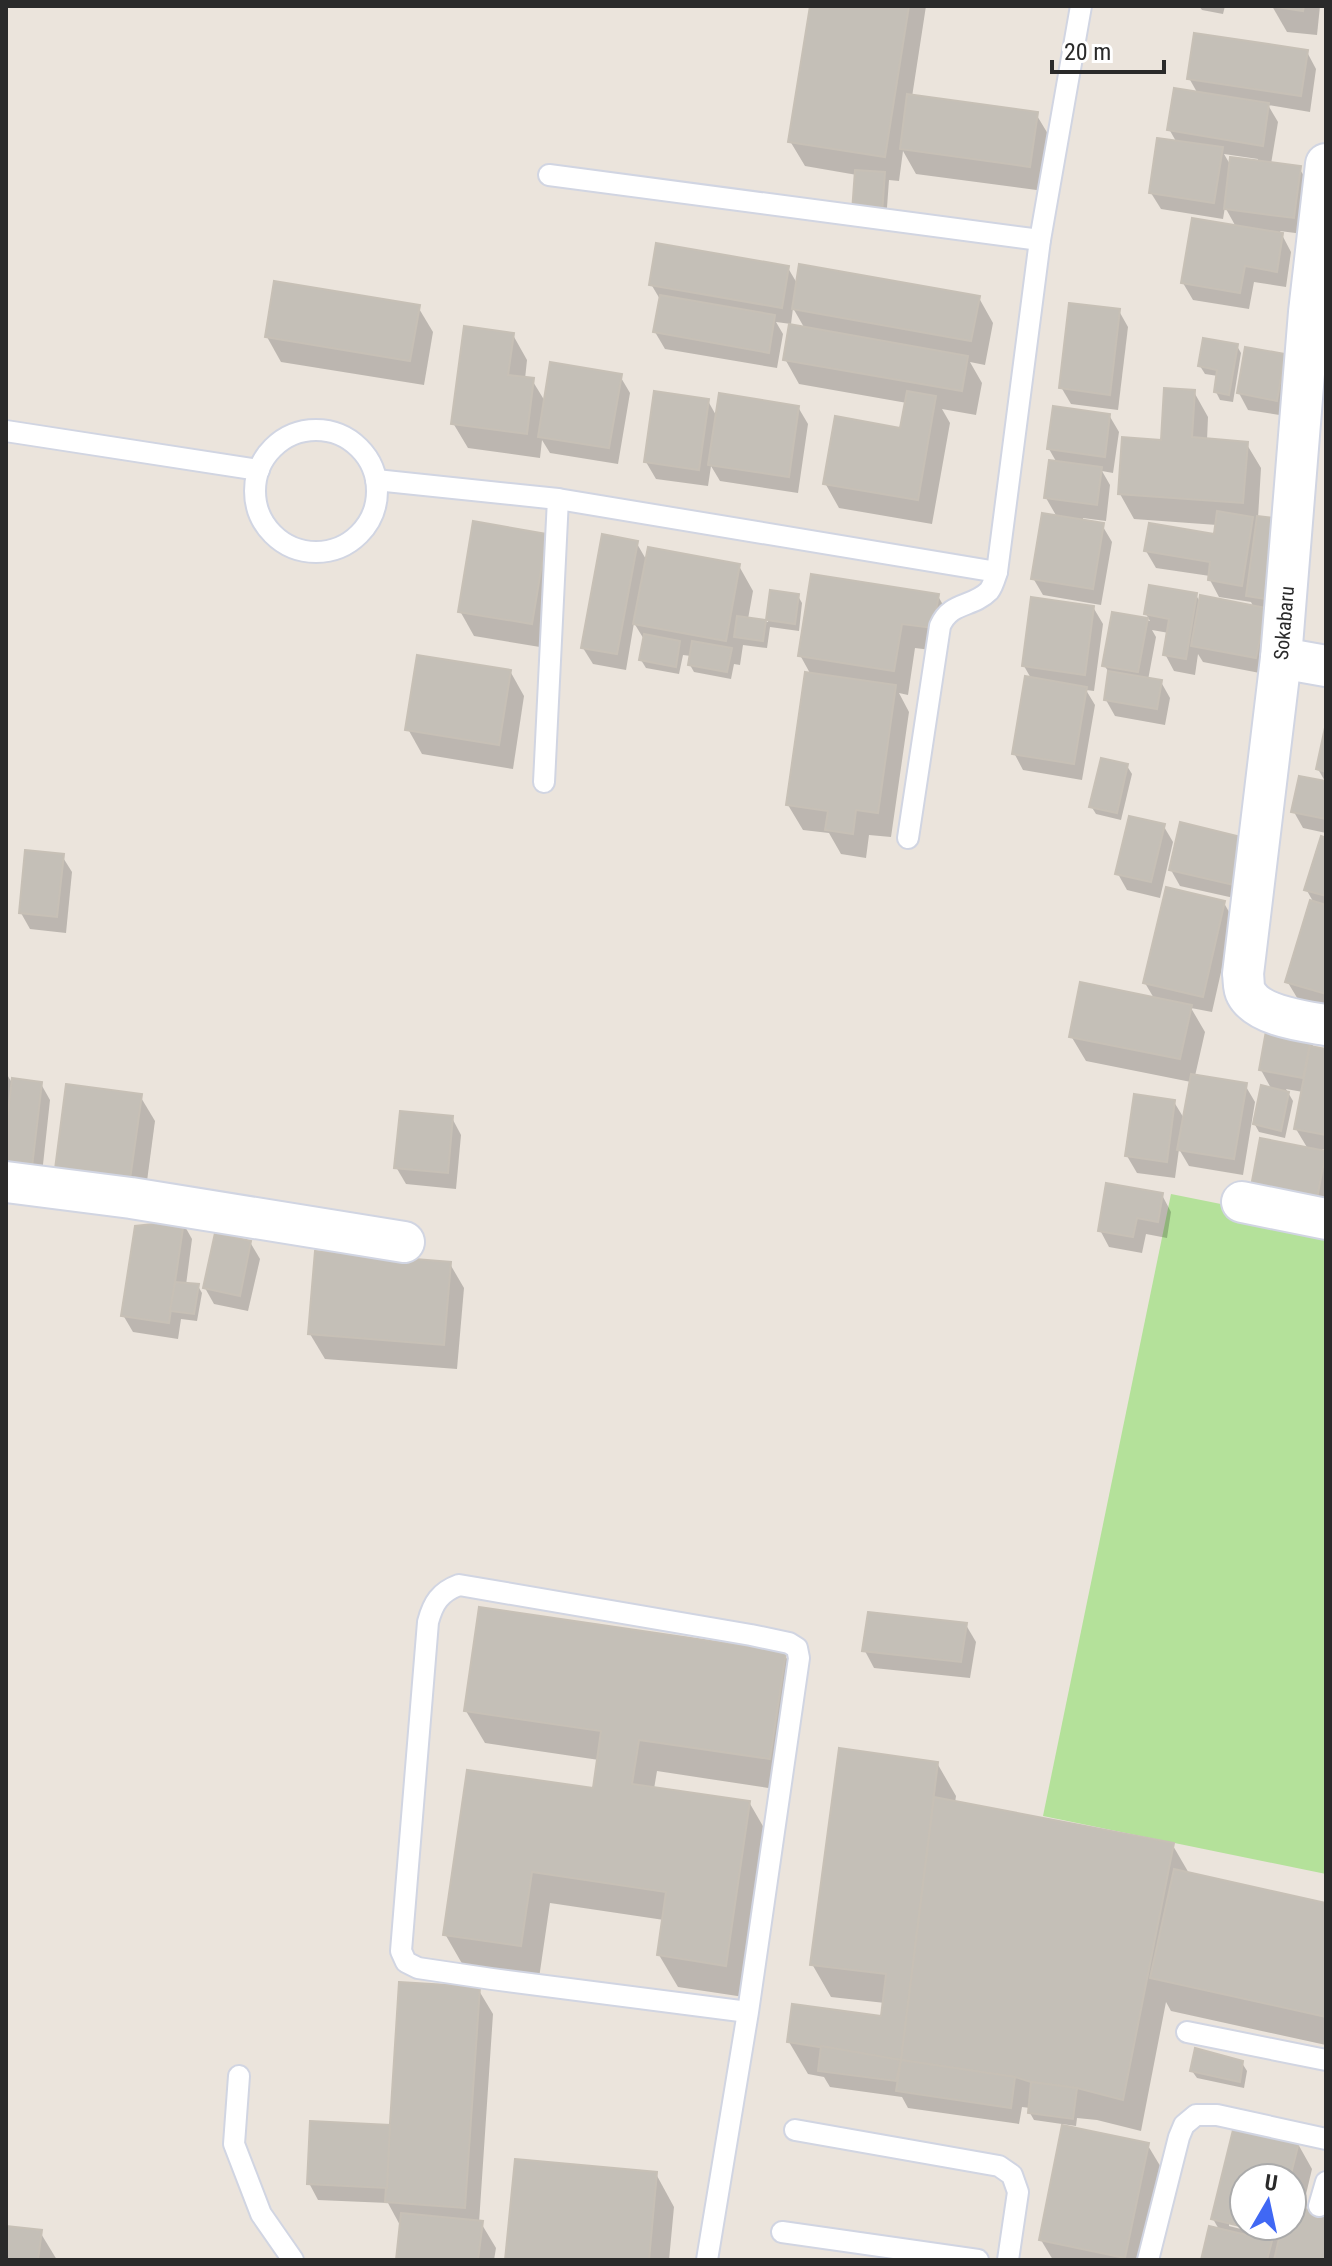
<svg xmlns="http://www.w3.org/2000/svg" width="1332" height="2266" font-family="'Roboto Condensed',sans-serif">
  <rect width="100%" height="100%" fill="#ebe4dc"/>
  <path fill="#b4e19a" d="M1171,1194L1326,1225V1874L1043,1816Z"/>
  <g fill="#0003" fill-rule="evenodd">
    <path d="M812,6H926L912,97L1036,114L1051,139L1044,191L916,174L903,151L899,181L889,180L886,221L857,175L805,166L790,141Z"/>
    <path d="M1199,6H1225L1223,14L1202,10Z"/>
    <path d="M1272,6H1320L1317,35L1287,32Z"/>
    <path d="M1307,52L1316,69L1310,112L1268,105L1278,122L1271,164L1299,168L1309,184L1303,234L1280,231L1291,252L1286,287L1254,282L1249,309L1193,300L1183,283L1236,227L1225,207L1223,219L1161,209L1151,193L1177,143L1169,129L1198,94L1189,78ZM1224,154L1258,159V163L1231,166Z"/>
    <path d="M788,268L798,285L979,298L993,323L985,365L970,362L982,383L976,415L942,409L950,423L932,524L839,508L825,483L902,430L907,403L799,384L785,359L805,329L793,308L791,324L776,322L783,334L777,368L665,349L655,332L661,301L651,284Z"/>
    <path d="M418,307L433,332L424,385L281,362L267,337Z"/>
    <path d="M1119,311L1128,327L1118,410L1071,404L1061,387Z"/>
    <path d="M513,335L527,360L525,379L532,380L546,403L620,376L630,393L618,464L550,453L542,440L540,458L468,448L453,423Z"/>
    <path d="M1237,346L1241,353L1233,402L1220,400L1216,392L1218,376L1205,374L1200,366Z"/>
    <path d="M1284,356L1294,372L1286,416L1248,410L1239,393Z"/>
    <path d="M1194,392L1208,417L1207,440L1246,443L1261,468L1258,518L1288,522L1265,674L1203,662L1198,654L1195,675L1174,671L1165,654L1169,633L1152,630L1156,637L1148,680L1161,682L1170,698L1165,725L1115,716L1106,700L1110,674L1104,665L1114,614L1150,621L1146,614L1196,595L1201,604L1254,608L1251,602L1219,597L1210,580V576L1156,568L1146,551L1215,536L1217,525L1134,519L1120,494L1162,442Z"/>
    <path d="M708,401L717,417L798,407L808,424L798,493L720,481L711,466L708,486L656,479L646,462Z"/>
    <path d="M1109,415L1119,432L1113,473L1102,471L1110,485L1106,521L1083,518V522L1102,525L1112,542L1101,605L1043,595L1033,578L1057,517L1046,498L1057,463L1049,449Z"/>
    <path d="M546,536L560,561L546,648L474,636L460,611Z"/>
    <path d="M636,542L647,561L739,566L753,591L748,619L768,622L772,592L798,596L802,603L799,631L770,627L767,648L743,645L740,665L734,664L731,679L694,672L690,665L691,656L683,655L679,674L646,668L641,660L645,641L634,623L626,670L593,664L583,648Z"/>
    <path d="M938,596L952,621L947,652L915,648L908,695L899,693L909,712L891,837L869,835L866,858L841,854L829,833L803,830L788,805L811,675L800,655Z"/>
    <path d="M1093,607L1103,624L1094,691L1086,690L1095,705L1082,780L1023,770L1014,753L1032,680L1024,666Z"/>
    <path d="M510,671L524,696L513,769L422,754L408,729Z"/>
    <path d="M1326,733V783L1318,769Z"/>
    <path d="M1127,766L1132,774L1121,820L1096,814L1091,806Z"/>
    <path d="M1326,784V833L1303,828L1294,812Z"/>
    <path d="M1163,825L1173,842L1160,898L1127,890L1118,874Z"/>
    <path d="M1244,839L1243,900L1180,886L1171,870Z"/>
    <path d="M1326,840V1014L1302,1006L1287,981L1314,903L1306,889Z"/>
    <path d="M62,856L72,872L66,933L30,929L21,913Z"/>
    <path d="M1224,903L1233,919L1212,1012L1191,1008L1205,1032L1195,1076L1245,1085L1255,1102L1243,1175L1189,1166L1179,1149L1175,1178L1137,1173L1127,1156L1174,1102L1185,1120L1191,1082L1086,1061L1071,1036L1155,1000L1145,983Z"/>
    <path d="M1310,1041L1315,1049L1326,1051V1150L1322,1149L1326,1155V1214L1262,1208L1308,1149L1296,1129L1303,1092L1286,1089L1293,1101L1285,1138L1259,1132L1254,1123L1272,1090L1261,1070Z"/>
    <path d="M6,1073L14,1086L41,1084L50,1100L41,1183L6,1196ZM13,1163L42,1166V1170Z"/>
    <path d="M140,1096L155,1121L143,1211L70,1201Z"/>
    <path d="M452,1118L461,1135L456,1189L406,1184L396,1167Z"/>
    <path d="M1162,1195L1171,1212L1167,1238L1146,1234L1142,1253L1109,1247L1100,1230Z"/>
    <path d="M183,1223L192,1239L186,1285L198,1286L202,1293L197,1321L181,1319L178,1339L133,1332L123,1315Z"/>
    <path d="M250,1242L260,1259L248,1311L214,1304L205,1288Z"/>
    <path d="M450,1264L464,1288L457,1369L325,1359L310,1334Z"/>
    <path d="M966,1625L976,1642L970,1678L874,1668L865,1651Z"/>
    <path d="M784,1654L803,1686L788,1791L657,1771L654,1789L749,1802L768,1835L744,1997L678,1987L659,1955L664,1920L550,1903L539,1978L464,1967L445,1934L595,1790L599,1760L485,1743L466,1711Z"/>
    <path d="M937,1763L956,1796L955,1803L1172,1844L1190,1875L1326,1905V2045L1171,2011L1166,2002L1141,2131L1097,2120L1077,2118L1076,2126L1034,2120L1030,2113V2108L1022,2107L1019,2124L908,2108L902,2097L830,2087L824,2077L808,2074L789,2042L883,2018L885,2003L831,1997L812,1964Z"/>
    <path d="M478,1989L493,2014L479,2223H481L496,2248L494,2260H398L401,2227L388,2203L318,2200L309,2183L392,2127Z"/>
    <path d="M1242,2063L1247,2071L1244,2088L1197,2078L1192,2071Z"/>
    <path d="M1235,2128L1298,2144L1312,2169L1302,2211L1326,2216V2260H1203L1220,2231L1213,2219ZM1244,2178H1292V2226H1246L1286,2236L1285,2240L1229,2226V2222L1244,2226Z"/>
    <path d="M1147,2144L1162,2169L1143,2260H1053L1041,2240Z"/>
    <path d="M656,2174L674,2207L669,2260H507Z"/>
    <path d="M6,2228L40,2232L57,2260H6Z"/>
  </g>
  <g fill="#c4bfb7" stroke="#c7c0b6" stroke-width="2">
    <path d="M810,6H909L885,157L788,142Z"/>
    <path d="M1270,6H1304L1303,11Z"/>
    <path d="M1194,33L1308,50L1301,96L1187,79Z"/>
    <path d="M1174,88L1269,103L1263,146L1167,130Z"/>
    <path d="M907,94L1038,112L1030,167L900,149Z"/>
    <path d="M1157,138L1223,147L1214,203L1149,193Z"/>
    <path d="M1230,157L1301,166L1294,218L1224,209Z"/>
    <path d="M855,170L885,172L882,214L852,212Z"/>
    <path d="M1192,218L1283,233L1277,272L1245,266L1240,293L1181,283Z"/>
    <path d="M656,243L789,266L782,308L649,285Z"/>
    <path d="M799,264L980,296L971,341L792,309Z"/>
    <path d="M274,281L420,305L410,361L265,337Z"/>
    <path d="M660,295L775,315L769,353L653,332Z"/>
    <path d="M1069,303L1120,309L1110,395L1059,388Z"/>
    <path d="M789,324L968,356L962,391L783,360Z"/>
    <path d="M464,326L514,333L508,375L534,378L527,434L451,424Z"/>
    <path d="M1203,338L1238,344L1229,395L1214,392L1217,370L1198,366Z"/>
    <path d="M1245,347L1285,354L1277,401L1237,393Z"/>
    <path d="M550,362L622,374L609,448L538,437Z"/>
    <path d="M1164,388L1195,390L1192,437L1248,442L1243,503L1118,494L1122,437L1161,440Z"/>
    <path d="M654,391L709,399L699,470L644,462Z"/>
    <path d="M907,391L936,396L918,500L823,484L835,416L900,428Z"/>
    <path d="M719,393L799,406L789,477L708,465Z"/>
    <path d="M1053,406L1110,414L1105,457L1047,449Z"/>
    <path d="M1049,460L1102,467L1097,505L1044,498Z"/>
    <path d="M1217,511L1253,517L1242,586L1208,580L1210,562L1144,551L1149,523L1214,534Z"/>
    <path d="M1042,513L1104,523L1093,589L1031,579Z"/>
    <path d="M1257,516L1289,520L1278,601L1246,596Z"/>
    <path d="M473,521L547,534L532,624L458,612Z"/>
    <path d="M602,534L638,541L617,654L581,648Z"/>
    <path d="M648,547L740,564L726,641L633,624Z"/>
    <path d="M811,574L939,594L933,628L902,624L894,671L798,656Z"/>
    <path d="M1149,585L1197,593L1186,659L1163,655L1169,619L1144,614Z"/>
    <path d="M770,590L799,594L795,624L766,620Z"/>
    <path d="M1200,595L1266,608L1256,658L1191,646Z"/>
    <path d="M1031,597L1094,606L1085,675L1022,666Z"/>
    <path d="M1112,612L1148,618L1138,672L1102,666Z"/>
    <path d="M737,616L766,620L763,641L734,637Z"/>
    <path d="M644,634L680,641L676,667L639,660Z"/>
    <path d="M692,641L732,648L727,672L688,665Z"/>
    <path d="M417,655L511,670L499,745L405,730Z"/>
    <path d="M1108,671L1162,680L1157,709L1104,700Z"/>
    <path d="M805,672L896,685L878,813L856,810L853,834L825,830L828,811L786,805Z"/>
    <path d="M1025,676L1087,687L1074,764L1012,754Z"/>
    <path d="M1326,723V772L1316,769Z"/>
    <path d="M1101,758L1128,764L1117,813L1089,807Z"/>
    <path d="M1299,776L1326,781V819L1291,812Z"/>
    <path d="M1129,816L1165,824L1151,882L1115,874Z"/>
    <path d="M1180,822L1245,838L1234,885L1169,870Z"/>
    <path d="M1321,836L1326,838V896L1304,890Z"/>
    <path d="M25,850L64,854L57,917L19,913Z"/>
    <path d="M1166,887L1225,901L1203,997L1143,983Z"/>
    <path d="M1310,900L1326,905V994L1285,982Z"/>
    <path d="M1080,982L1192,1005L1180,1059L1069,1037Z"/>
    <path d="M1266,1031L1311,1039L1303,1078L1259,1070Z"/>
    <path d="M1310,1046L1326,1049V1135L1294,1129Z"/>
    <path d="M1191,1074L1247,1083L1234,1159L1177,1150Z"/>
    <path d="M12,1078L42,1082L32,1167L6,1164V1129Z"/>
    <path d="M66,1084L142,1094L129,1187L54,1177Z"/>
    <path d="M1261,1085L1289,1092L1281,1131L1253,1124Z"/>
    <path d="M1134,1094L1175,1100L1167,1162L1125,1156Z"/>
    <path d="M400,1111L453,1116L448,1173L394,1168Z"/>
    <path d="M1260,1138L1326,1151L1316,1204L1250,1192Z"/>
    <path d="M1106,1183L1163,1193L1158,1222L1137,1218L1133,1237L1098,1231Z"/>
    <path d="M184,1221L169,1323L121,1316L135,1226Z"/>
    <path d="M215,1233L251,1241L240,1296L203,1288Z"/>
    <path d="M315,1251L451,1262L444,1345L308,1334Z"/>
    <path d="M175,1282L199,1284L194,1314L170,1311Z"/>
    <path d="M479,1607L786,1652L770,1759L639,1740L632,1784L750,1801L726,1966L657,1955L666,1892L532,1872L521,1946L443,1935L467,1770L593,1788L601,1731L464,1711Z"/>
    <path d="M868,1612L967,1623L961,1662L862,1651Z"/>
    <path d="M839,1748L938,1762L901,2060L787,2042L792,2004L881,2016L886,1974L810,1965Z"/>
    <path d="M934,1797L1174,1843L1123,2100L1077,2088L1031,2082L1015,2077L901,2060Z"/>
    <path d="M1174,1869L1326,1903V2017L1150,1978Z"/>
    <path d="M399,1982L480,1987L465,2208L385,2202Z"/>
    <path d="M821,2046L901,2060L896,2081L818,2071Z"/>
    <path d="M1195,2048L1243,2061L1240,2082L1190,2071Z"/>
    <path d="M901,2060L1015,2077L1011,2108L896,2091Z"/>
    <path d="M1031,2082L1077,2088L1073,2119L1028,2113Z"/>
    <path d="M310,2121L390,2125L387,2188L307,2184Z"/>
    <path d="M1062,2125L1149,2143L1125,2258L1039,2240Z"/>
    <path d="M1234,2126L1299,2142L1290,2178H1244V2226H1278L1276,2235L1211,2219Z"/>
    <path d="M515,2159L657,2172L649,2260H505Z"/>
    <path d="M1292,2206L1326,2214V2260H1274L1282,2226H1292Z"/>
    <path d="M401,2213L483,2221L478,2260H396Z"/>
    <path d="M6,2226L42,2230L38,2260H6Z"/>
    <path d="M1209,2226L1272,2241L1267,2260H1201Z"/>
  </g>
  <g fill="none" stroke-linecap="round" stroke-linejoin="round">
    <defs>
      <g id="lane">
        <path d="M549,175L1040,240"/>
        <circle cx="316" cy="491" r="61"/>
        <path d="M6,431L259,470"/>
        <path d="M376,480L558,499L997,572"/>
        <path d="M544,782L558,499"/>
        <path d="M908,838L940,626C951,601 972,608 989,591C993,586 995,578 997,572L1040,240L1081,6"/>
        <path d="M1187,2032L1326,2060"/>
        <path d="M239,2076L234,2144L261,2214L293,2260"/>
        <path d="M795,2130L999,2166L1012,2175L1018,2192L1008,2260"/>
        <path d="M1319,2206L1326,2182"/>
        <path d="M782,2232L978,2260"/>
        <path d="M707,2260L748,2012L799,1658L797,1648L789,1643L751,1635L459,1585C440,1592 433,1603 428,1622L401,1951L406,1962L418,1968L492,1979L748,2012"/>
        <path d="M1148,2260L1179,2137L1184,2125L1196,2115H1217L1326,2139"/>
      </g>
      <g id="street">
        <path d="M1326,164L1309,312L1281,658L1243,974C1244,980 1243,988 1246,993C1258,1016 1302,1021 1326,1025"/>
        <path d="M1281,658L1326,666"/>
        <path d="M6,1182L131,1198L404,1242"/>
        <path d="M1242,1202L1326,1219"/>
      </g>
    </defs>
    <use href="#lane" stroke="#d1d5e2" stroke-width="24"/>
    <use href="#street" stroke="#d1d5e2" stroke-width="44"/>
    <use href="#lane" stroke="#fff" stroke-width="20"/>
    <use href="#street" stroke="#fff" stroke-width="40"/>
  </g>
  <g text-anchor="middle" stroke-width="6" stroke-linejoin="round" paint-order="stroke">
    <g font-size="20" fill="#2a2a2a" stroke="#fff">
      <text transform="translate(1284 623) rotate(-85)" y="7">Sokabaru</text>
    </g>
  </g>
  <rect width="1332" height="2266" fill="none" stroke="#2a2a2a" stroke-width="16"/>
  <g transform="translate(1268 2202) rotate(9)"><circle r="38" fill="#ffffff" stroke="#aaaaaa" stroke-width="2"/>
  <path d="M0-6L14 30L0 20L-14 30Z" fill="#4068f4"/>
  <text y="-12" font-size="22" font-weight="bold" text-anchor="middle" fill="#2a2a2a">U</text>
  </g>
  <path d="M1052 60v12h112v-12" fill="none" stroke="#2a2a2a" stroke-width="4"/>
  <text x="1064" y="60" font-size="24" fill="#2a2a2a" stroke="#ffffff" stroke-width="6" paint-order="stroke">20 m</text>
</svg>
